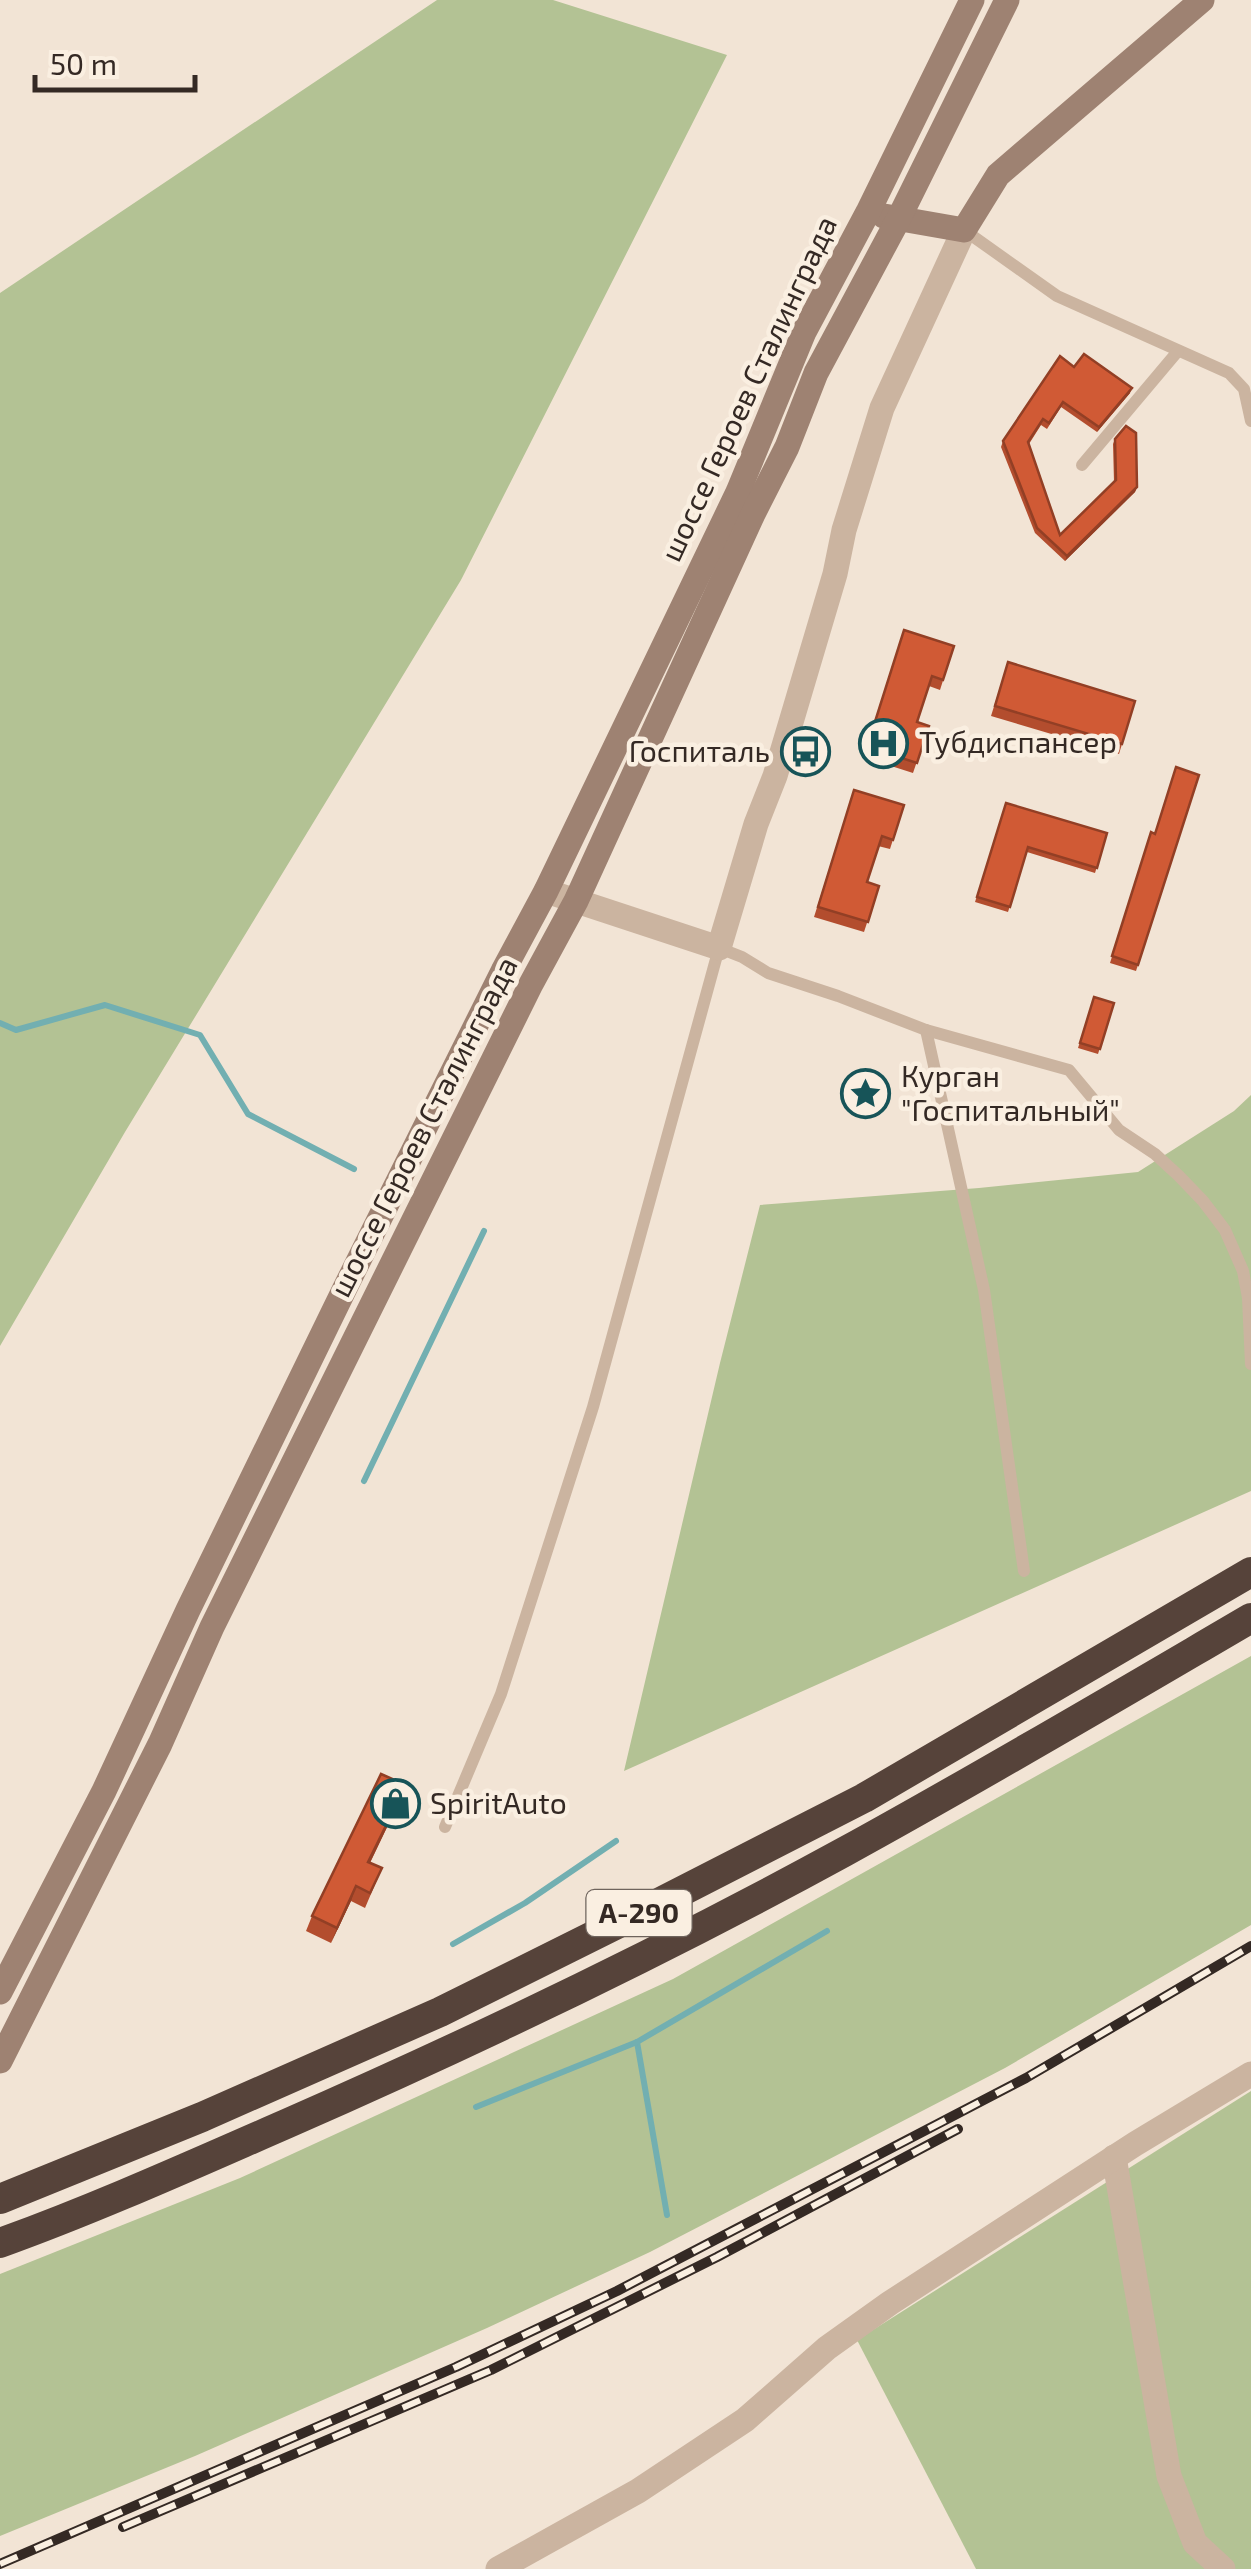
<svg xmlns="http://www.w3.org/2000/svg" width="1251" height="2569" font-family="'Exo 2',sans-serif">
  <rect width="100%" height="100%" fill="#f2e4d5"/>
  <g fill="#b3c294">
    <path d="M437,0H553L727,55L461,580L125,1132L0,1346V293Z"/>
    <path d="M1251,1095V1491L624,1771L720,1363L760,1205L979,1188L1138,1172L1234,1111Z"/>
    <path d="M1251,1656V1925L1005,2068L650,2252L487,2328L195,2456L0,2536V2274L240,2178L673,1979Z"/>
    <path d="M1251,2091V2569H976L857,2340Z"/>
  </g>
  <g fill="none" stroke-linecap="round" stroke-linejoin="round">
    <g stroke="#72afb1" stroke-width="6">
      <path d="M0,1023L16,1030L105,1005L200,1035L248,1114L354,1169"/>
      <path d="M364,1481L484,1231"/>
      <path d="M453,1944L525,1903L616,1841"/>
      <path d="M637,2042L667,2215"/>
      <path d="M476,2107L637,2042L827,1931"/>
    </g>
    <g stroke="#cbb4a0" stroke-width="12">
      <path d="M964,230L1057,296L1229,373L1244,389L1251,421"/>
      <path d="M1082,465L1178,351"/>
      <path d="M926,1030L984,1290L1024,1571"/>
      <path d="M445,1827L501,1694L593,1407L719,948L742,957L768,973L838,996L926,1030L1069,1070L1119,1130L1155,1154L1179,1176L1203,1201L1225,1230L1243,1271L1248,1298L1251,1364"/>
    </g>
    <g stroke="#cbb4a0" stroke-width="25">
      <path d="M546,891L719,948L756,824L775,776L835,574L844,530L882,408L964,230"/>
      <path d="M1114,2157L1169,2476L1195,2543L1223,2569"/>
      <path d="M498,2569L638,2491L745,2420L827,2348L890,2303L1135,2144L1251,2074"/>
    </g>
    <g stroke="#9e8272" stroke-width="25">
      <path d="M884,216L964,230L998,175L1202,0"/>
      <path d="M0,1992L104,1791L188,1610L347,1284L503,971L546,891L738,492L804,332L868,212L972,0"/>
      <path d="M0,2061L160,1744L212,1627L531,984L576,901L753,514L787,447L816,373L898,220L1007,0"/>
    </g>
    <g stroke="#56433a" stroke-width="30">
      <path d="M0,2199L202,2117L440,2012L651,1907L864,1798L1251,1572"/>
      <path d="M0,2243C97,2208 192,2165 286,2124C475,2041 663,1951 844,1852C981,1777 1116,1697 1251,1618"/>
    </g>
    <defs>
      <g id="rail">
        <path d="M123,2527L491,2370L717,2257L958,2129"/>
        <path d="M0,2564L456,2367L617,2291L1026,2078L1251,1946"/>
      </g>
    </defs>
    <use href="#rail" stroke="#342924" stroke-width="10"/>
    <use href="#rail" stroke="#faefe1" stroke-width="6" stroke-dasharray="19" stroke-linecap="butt"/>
  </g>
  <g fill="#b34d2e">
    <path d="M1074,367L1130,393L1097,432L1061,407L1047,429L1041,425L1029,444L1060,535L1114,482L1113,444L1115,439L1137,487L1135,492L1065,561L1035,533L1001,447L1003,441Z"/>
    <path d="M904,630L954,646L940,690L929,686L917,722L929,726L913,773L863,757Z"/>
    <path d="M1008,662L1135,701L1119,754L991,716Z"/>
    <path d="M1199,775L1136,971L1110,963L1149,839Z"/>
    <path d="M854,790L904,805L890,849L878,846L867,882L879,886L864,932L814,917Z"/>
    <path d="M1006,803L1107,833L1095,873L1027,852L1008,912L975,902Z"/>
    <path d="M1094,997L1114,1003L1098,1054L1078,1048Z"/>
    <path d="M406,1785L400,1800L370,1863L382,1868L365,1908L351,1901L331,1943L306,1931L312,1916Z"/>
  </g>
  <g fill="#923f25">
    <path d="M1132,388L1130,393L1097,432L1099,427Z"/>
    <path d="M1137,487L1135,492L1065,561L1067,556Z"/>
    <path d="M406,1785L400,1800L363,1877L368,1862Z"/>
    <path d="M356,1886L351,1901L331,1943L337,1928Z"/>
  </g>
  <g fill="#d05a35" stroke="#923f25" stroke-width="2.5">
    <path d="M1084,354L1132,388L1099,427L1063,402L1049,423L1043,419L1028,442L1060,535L1116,480L1115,439L1126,426L1136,433L1137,487L1067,556L1037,528L1003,441L1060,356L1074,367Z"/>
    <path d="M904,630L954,646L943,680L932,676L917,722L929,726L917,763L867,747Z"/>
    <path d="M1008,662L1135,701L1122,744L995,706Z"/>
    <path d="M1176,767L1199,775L1138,965L1112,956L1151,832L1155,834Z"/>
    <path d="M854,790L904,805L893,840L882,836L867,882L879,886L868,922L818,907Z"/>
    <path d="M1006,803L1107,833L1097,868L1028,847L1010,907L977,897Z"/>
    <path d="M1094,997L1114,1003L1100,1049L1080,1043Z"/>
    <path d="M381,1774L406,1785L368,1862L382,1868L370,1893L356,1886L337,1928L312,1916Z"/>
  </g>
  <defs>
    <symbol id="hospital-ring" viewBox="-11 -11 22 22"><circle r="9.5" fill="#faefe1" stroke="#175458" stroke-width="1.5"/><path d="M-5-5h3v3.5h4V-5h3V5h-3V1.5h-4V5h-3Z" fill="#175458"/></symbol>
    <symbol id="bus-ring" viewBox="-11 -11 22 22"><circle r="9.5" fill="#faefe1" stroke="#175458" stroke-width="1.5"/><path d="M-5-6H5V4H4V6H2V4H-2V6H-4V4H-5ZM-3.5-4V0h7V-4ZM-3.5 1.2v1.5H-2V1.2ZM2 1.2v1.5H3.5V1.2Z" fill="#175458"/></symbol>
    <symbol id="sight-ring" viewBox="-11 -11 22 22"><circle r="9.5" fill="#faefe1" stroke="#175458" stroke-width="1.5"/><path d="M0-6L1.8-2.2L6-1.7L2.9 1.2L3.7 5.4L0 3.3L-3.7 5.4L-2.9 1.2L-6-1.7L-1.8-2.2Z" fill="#175458"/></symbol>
    <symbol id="shop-ring" viewBox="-11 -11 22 22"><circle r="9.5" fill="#faefe1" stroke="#175458" stroke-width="1.5"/><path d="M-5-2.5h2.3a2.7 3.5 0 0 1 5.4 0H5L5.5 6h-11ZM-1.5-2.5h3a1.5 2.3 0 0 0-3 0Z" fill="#175458"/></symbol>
  </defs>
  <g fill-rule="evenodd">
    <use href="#hospital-ring" x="856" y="716" width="55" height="55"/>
    <use href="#bus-ring" x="778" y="724" width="55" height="55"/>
    <use href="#sight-ring" x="838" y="1066" width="55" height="55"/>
    <use href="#shop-ring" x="368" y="1776" width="55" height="55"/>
  </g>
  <g text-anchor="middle" stroke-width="9" stroke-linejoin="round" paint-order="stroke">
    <rect fill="#faefe1" stroke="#6f645d" stroke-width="2.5" x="586.5" y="1890" width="105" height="46" rx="8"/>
    <g font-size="28" font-weight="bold" fill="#342924">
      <text x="639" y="1923">А-290</text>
    </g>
    <g font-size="30" fill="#342924" stroke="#faefe1">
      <text transform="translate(749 389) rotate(-65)" y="10">шоссе Героев Сталинграда</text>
      <text transform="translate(424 1127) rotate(-63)" y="10">шоссе Героев Сталинграда</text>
    </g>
    <g font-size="30" fill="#342924" stroke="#faefe1" text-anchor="start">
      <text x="919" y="753">Тубдиспансер</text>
      <text x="770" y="762" text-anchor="end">Госпиталь</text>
      <text x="901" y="1087">Курган<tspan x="901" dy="34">"Госпитальный"</tspan></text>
      <text x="430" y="1814">SpiritAuto</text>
    </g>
  </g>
  <path d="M35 75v15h160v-15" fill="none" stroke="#342924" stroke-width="5"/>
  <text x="50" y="75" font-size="30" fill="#342924" stroke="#faefe1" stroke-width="8" paint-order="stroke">50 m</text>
</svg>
